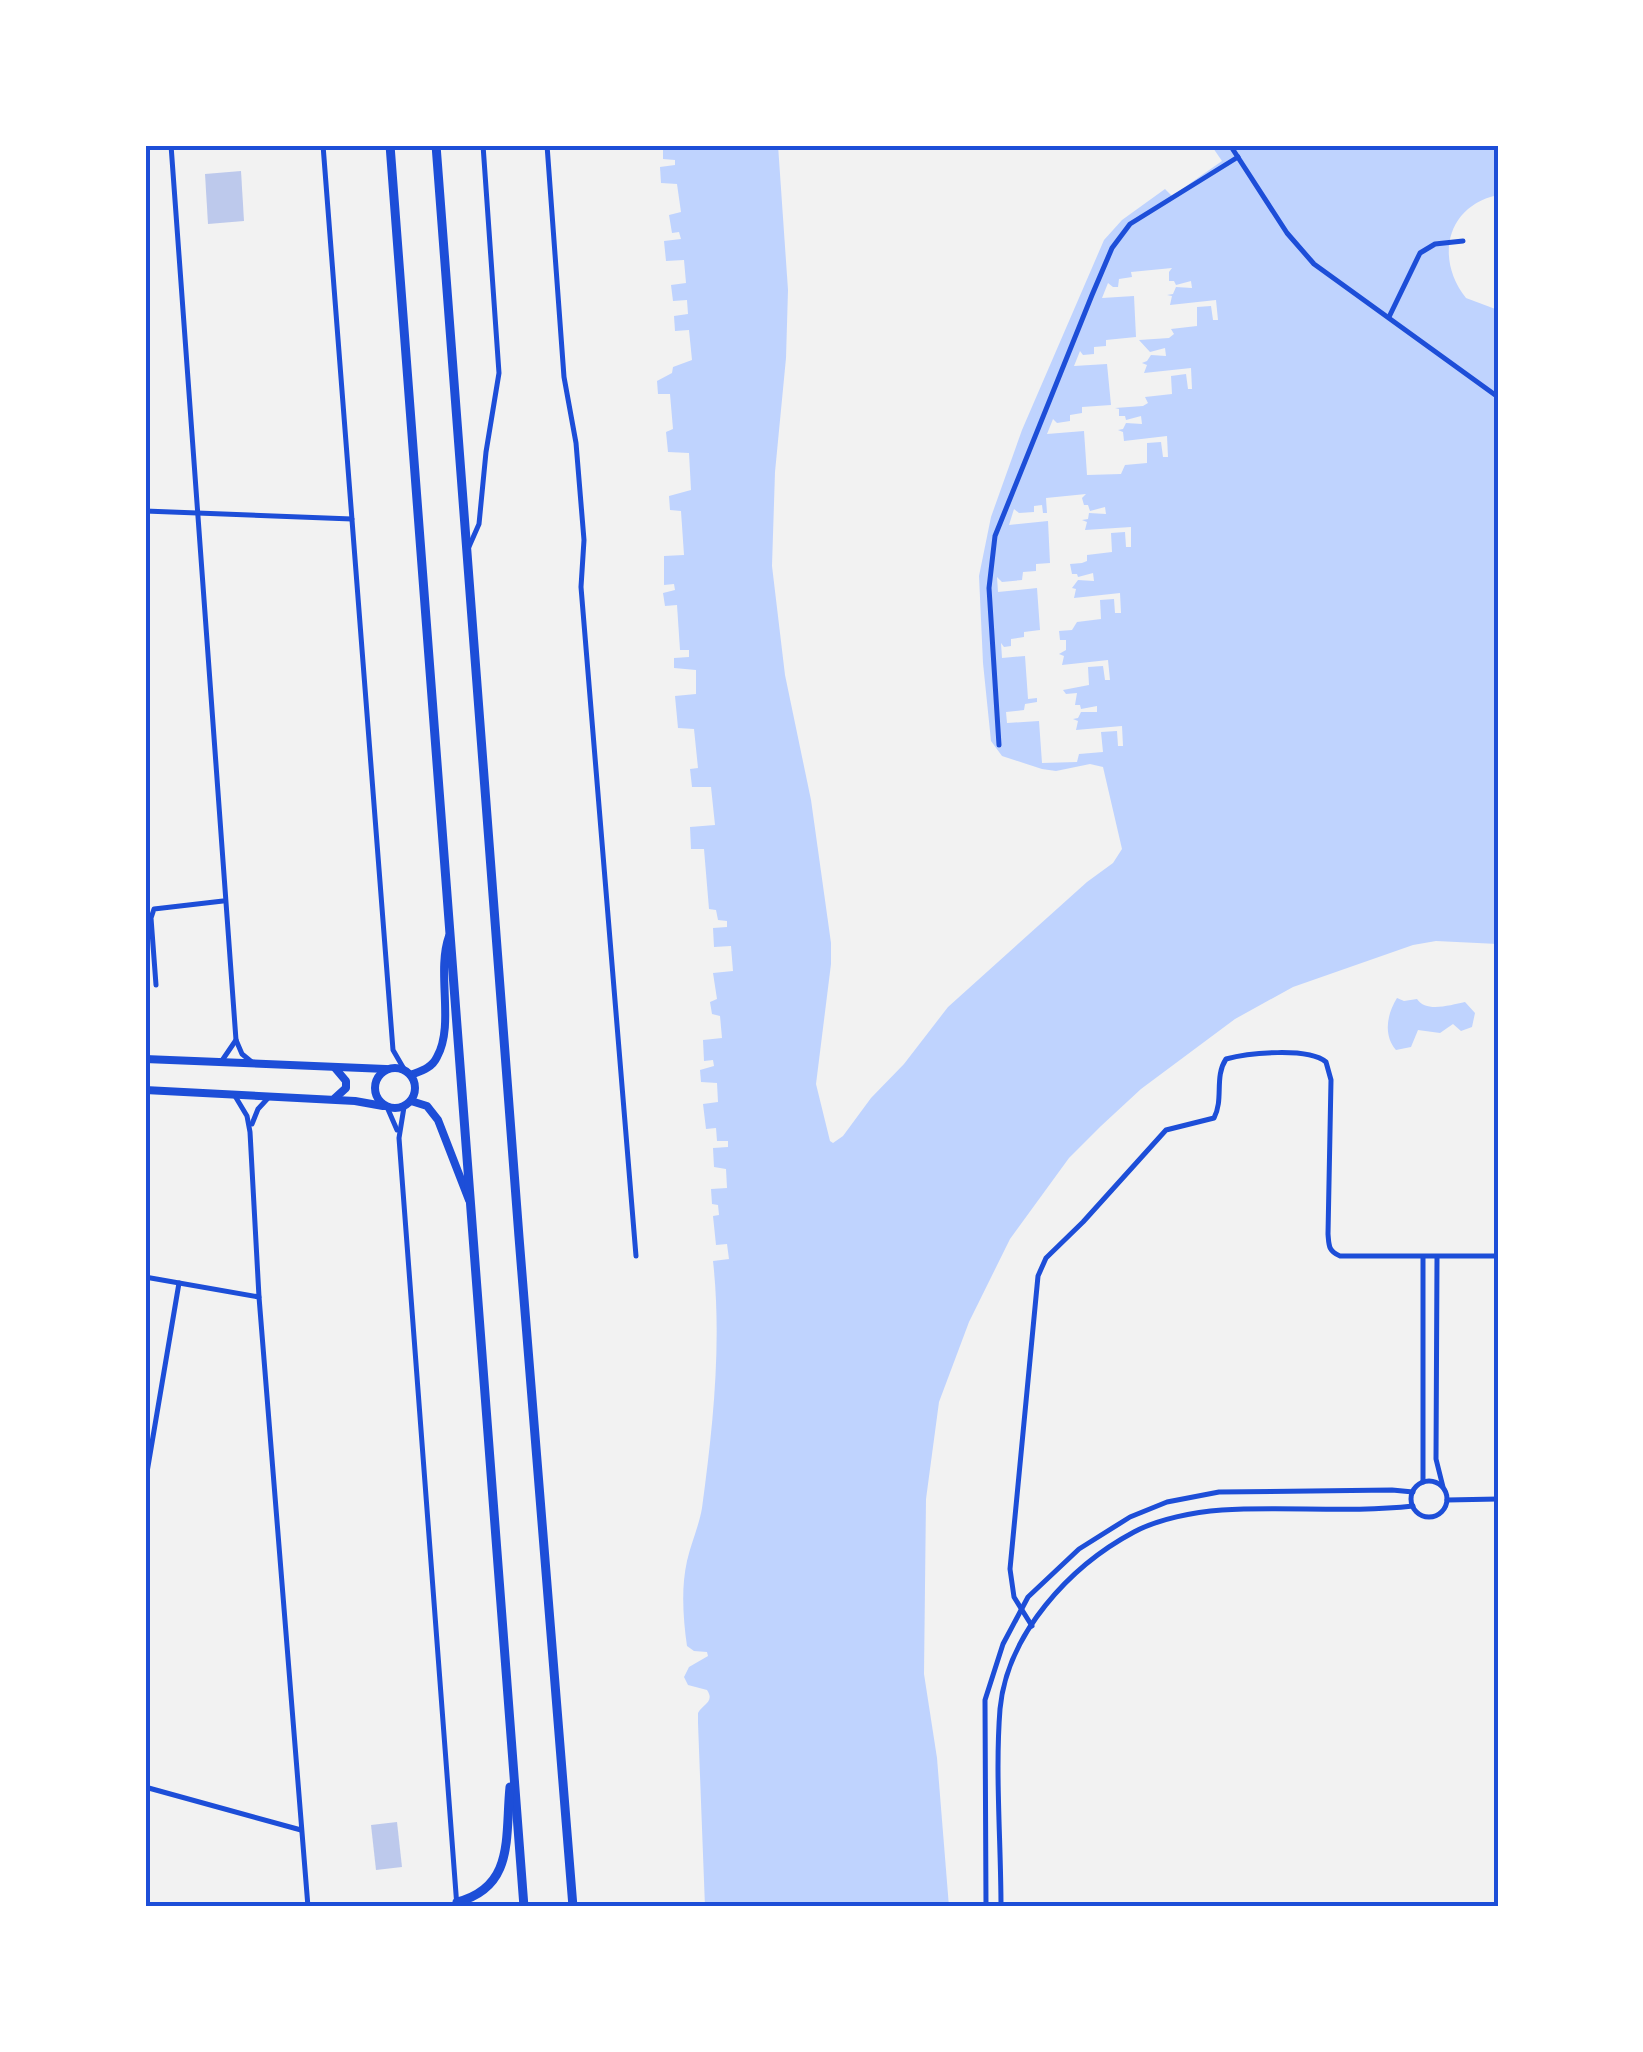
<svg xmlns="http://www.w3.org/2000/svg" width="1643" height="2052" font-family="'Work Sans',sans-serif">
  <rect width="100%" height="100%" fill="#f2f2f2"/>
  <g fill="#bfd3fe">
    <path d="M656,145H778L788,290L786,358L775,472L772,566L785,675L811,800L831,943V964L816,1084L830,1141L833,1143L843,1136L871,1098L904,1064L948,1007L1087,882L1113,863L1122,849L1103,767L1090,764L1056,771L1042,769L1002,756L991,741L983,663L979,576L991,517L1022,430L1104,240L1122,220L1165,189L1172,196L1222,161L1211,145H1498V195C1446,206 1435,259 1466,298L1498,310V944L1436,941L1413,945L1293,987L1235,1019L1141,1089L1101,1126L1069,1158L1010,1239L969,1322L939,1402L926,1499L924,1674L937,1758L949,1907H705L698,1723V1713C703,1704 715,1702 707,1690L688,1685L684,1677L689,1667L708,1656L707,1652L694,1651L687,1646C683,1618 681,1588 687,1561C691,1543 699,1526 702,1508C713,1428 722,1342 713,1261L729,1259L727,1244L716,1245L713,1216L719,1215L718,1205L712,1204L711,1189L727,1188L726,1169L714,1167L713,1148L728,1147V1141H717L716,1128L706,1129L703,1104L718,1102L717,1083L701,1082L700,1070L714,1066L713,1060L704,1061L703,1040L722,1038L720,1016L712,1014L710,1002L717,999L713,973L733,971L731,946L714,947L713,928L727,927V921L718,920L716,910L709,909L704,849H691L690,827L715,825L711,787H692L690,769L698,768L694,729L678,728L675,696L696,694V670L674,668V658L689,657V650H680L677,605L665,606L663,593L675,590L674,584L664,585V556L684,555L681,511L670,510L669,496L691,490L689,453L668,452L666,432L673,429L670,394H658L657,381L672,373L673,367L692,360L689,330L675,331L674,316L688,314L687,300L673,301L671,285L686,283L684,260L666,261L664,241L681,239L679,232L672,233L669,215L681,212L677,184L661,183L660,167L675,165V160L663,159V150L656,149Z"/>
    <path d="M1397,998L1404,1001L1417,999C1426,1013 1450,1005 1465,1002L1475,1013L1472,1027L1461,1031L1453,1024L1440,1033L1418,1030L1411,1047L1396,1050C1383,1035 1387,1014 1397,998Z"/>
  </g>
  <g fill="#f2f2f2">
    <path d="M1172,268L1169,272V281H1174L1176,285L1191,281L1192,288L1176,287L1173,294L1167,295L1172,296L1170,305L1216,300L1218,320H1213L1211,306L1197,307V326L1171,329L1174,334L1169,338L1139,340L1150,352L1165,348L1166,356L1151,355L1147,361L1142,363L1147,365L1144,373L1191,368L1192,389H1188L1186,374L1171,376L1172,394L1145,397L1148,403L1143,406L1115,408L1119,409V416H1125L1126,420L1141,416L1142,424L1126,423L1123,429L1118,430L1123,432L1124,441L1167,436L1168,457H1163L1161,442L1147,443V463L1125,465L1121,474L1087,475L1084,431L1047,434L1053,419L1057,423L1070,421V415L1082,413V407L1111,405L1107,364L1074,366L1080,351L1083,355L1094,354V347L1106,346V340L1136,337L1134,296L1102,298L1108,283L1113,287H1118L1119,279L1132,277L1131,272Z"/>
    <path d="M1086,494L1082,498L1084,505H1088L1090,511L1105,507L1106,514L1089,513L1088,519L1082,520L1087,522L1085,530L1131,527V547H1126L1125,532L1111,533L1112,552L1087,555V561L1082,563L1070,564L1072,574H1077L1078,577L1093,573L1094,581L1078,580L1072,588L1076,589L1074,598L1120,593L1121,613H1115L1114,599L1100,600L1101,619L1077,622L1072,630L1059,631L1060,640H1066V650L1059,654L1064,656L1062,665L1108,660L1110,680H1105L1103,666L1088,667L1089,685L1063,690L1066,694L1077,693L1075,705H1080L1081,709L1097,706V712H1081L1078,718L1073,719L1078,721L1076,730L1122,726L1123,746H1118L1117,731L1101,732L1103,752L1079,754L1077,762L1042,763L1039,721L1007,723L1006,712L1024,710L1025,704L1037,702V698L1028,699L1025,656L1002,658L1001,643L1004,647L1011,646V639L1024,637V632L1040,630L1037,588L998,592L997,577L1002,582L1022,580L1023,572L1036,571V564L1050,563L1048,521L1009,525L1014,509L1019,513L1034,512V506L1042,505L1043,513H1047L1046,498Z"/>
  </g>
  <g fill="#bdc9ec">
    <path d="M241,171L244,221L208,224L205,174Z"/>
    <path d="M397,1822L402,1867L376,1870L371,1825Z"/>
  </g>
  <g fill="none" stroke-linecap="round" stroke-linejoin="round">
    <g stroke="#1d4ed8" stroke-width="5">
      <path d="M171,145L236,1040L242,1054L253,1063"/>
      <path d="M323,145L393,1050L404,1069"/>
      <path d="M547,145L564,377L576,443L584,540L581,587L636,1256"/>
      <path d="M1230,145L1287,233L1314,264L1498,397"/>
      <path d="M1389,317L1420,253L1435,244L1463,241"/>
      <path d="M145,511L352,519"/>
      <path d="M468,549L479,524L486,452L499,373L483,145"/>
      <path d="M999,745L989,588L995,536L1092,295L1112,248L1130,224L1238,157"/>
      <path d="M156,985L151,918L154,909L223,901"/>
      <path d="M221,1062L236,1040"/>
      <path d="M235,1096L247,1116L250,1132L259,1297L308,1907"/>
      <path d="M387,1107L397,1130"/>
      <path d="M404,1107L399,1138L457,1907"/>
      <path d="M252,1124L258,1109L270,1096"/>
      <path d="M1437,1258L1436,1459L1443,1487"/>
      <path d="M145,1277L259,1297"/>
      <circle cx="1429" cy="1499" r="18"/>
      <path d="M1423,1482V1258"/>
      <path d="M145,1484L179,1283"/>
      <path d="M1447,1500L1498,1499"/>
      <path d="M1032,1626L1014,1597L1010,1569L1038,1276L1046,1258L1083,1222L1166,1130L1214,1118C1224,1099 1214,1077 1226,1059C1248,1053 1308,1047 1326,1062L1331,1080L1328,1234C1329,1245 1328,1251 1340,1256H1498"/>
      <path d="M145,1787L301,1830"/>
      <path d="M986,1907L985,1700L1003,1644L1028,1597L1079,1549L1130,1517L1167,1502L1219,1492L1392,1490L1413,1492"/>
      <path d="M1001,1907C1001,1842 995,1773 1000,1709C1007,1634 1070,1566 1134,1532C1158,1519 1194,1512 1222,1510C1285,1506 1350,1513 1413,1506"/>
    </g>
    <g stroke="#1d4ed8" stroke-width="8">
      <path d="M145,1059L386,1069"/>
      <circle cx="395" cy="1088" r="20"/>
      <path d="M411,1075C421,1071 432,1068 437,1057C455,1025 436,972 449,936"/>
      <path d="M145,1090L355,1101L383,1106"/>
      <path d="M335,1098L346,1088V1081L335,1068"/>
      <path d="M411,1101L427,1106L438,1120L469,1200"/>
    </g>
    <g stroke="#1d4ed8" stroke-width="9">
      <path d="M390,145L524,1907"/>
      <path d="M436,145L519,1237L573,1907"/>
      <path d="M457,1902C515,1887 505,1837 510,1787"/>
    </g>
  </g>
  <rect width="1643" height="2052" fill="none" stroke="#ffffff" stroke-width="295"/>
  <rect x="148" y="148" width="1348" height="1756" fill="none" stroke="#1d4ed8" stroke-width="4"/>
</svg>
